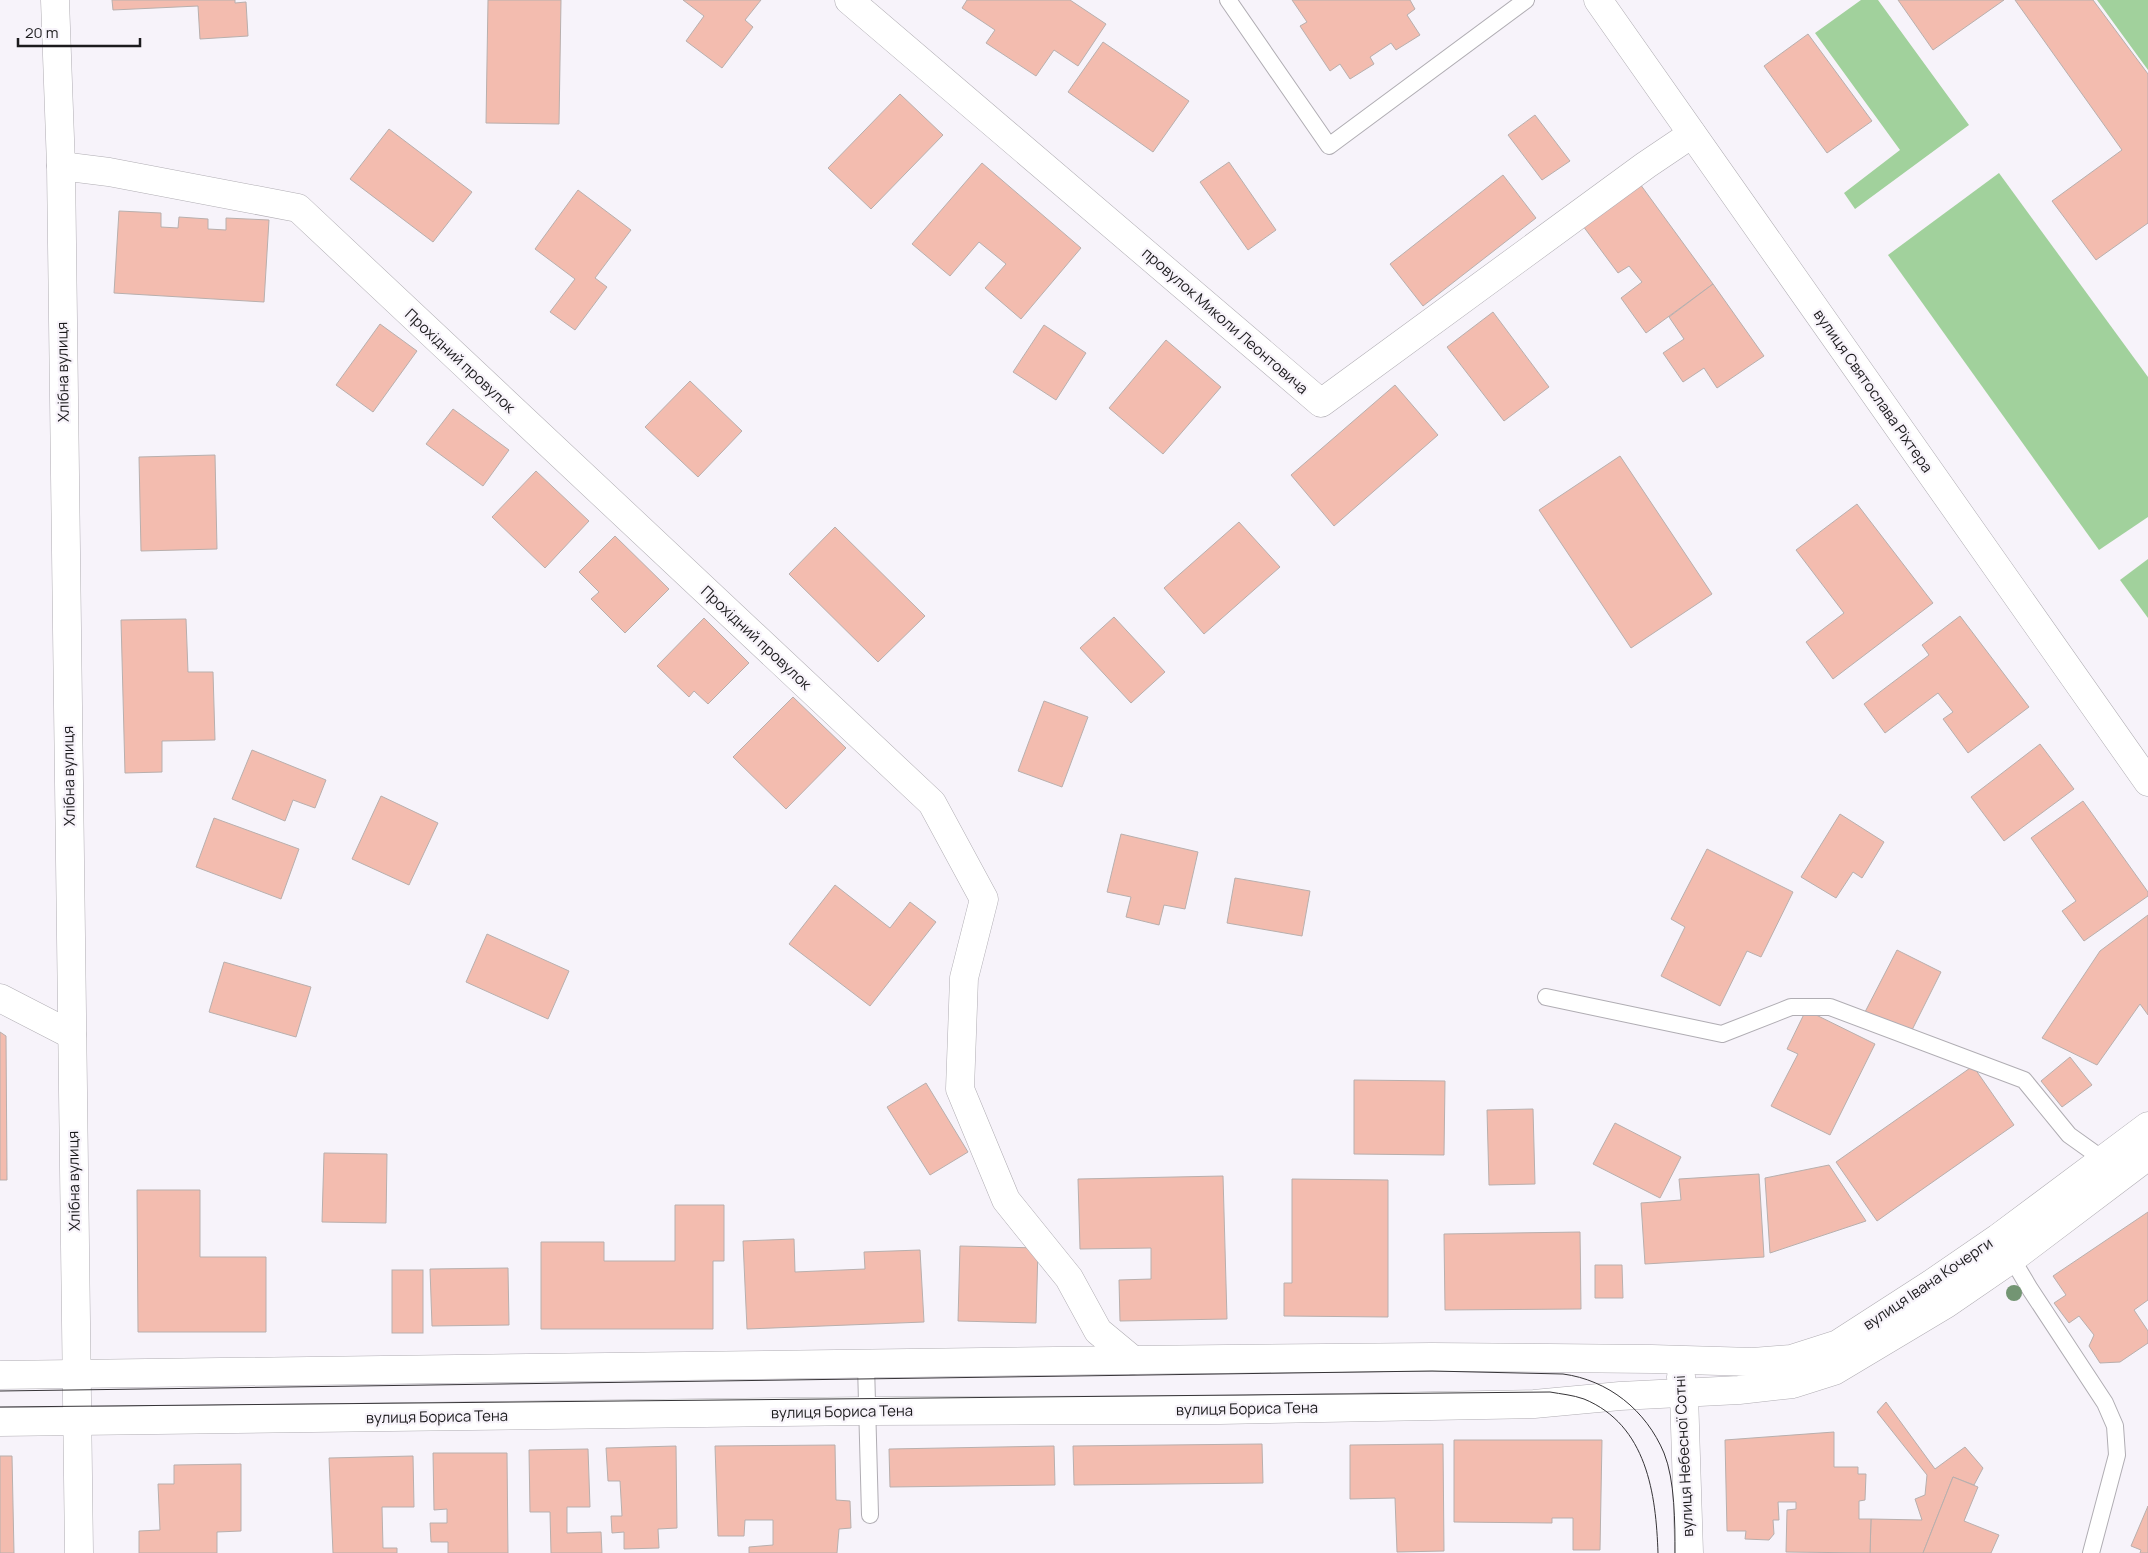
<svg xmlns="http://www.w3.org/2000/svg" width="2148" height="1553" font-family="Manrope,sans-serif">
  <rect width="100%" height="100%" fill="#f7f3fa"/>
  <g fill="#a1d19c">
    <path d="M1861,0H1878L1969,125L1855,209L1844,193L1900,150L1815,33Z"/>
    <path d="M2097,0H2148V70Z"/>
    <path d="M1999,173L2148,377V517L2099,550L1888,255Z"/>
    <path d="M2148,559V618L2120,580Z"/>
  </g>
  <g fill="#f3bcaf" stroke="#b8afad">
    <path d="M112,0H235V3L246,2L248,36L200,39L198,6L113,10Z"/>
    <path d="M488,0H561L559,124L486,123Z"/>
    <path d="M683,0H761L745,20L753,27L722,68L686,41L704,16Z"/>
    <path d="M967,0H1070L1106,24L1078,66L1054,50L1036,76L986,43L995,30L962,8Z"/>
    <path d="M1292,0H1410L1415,9L1407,15L1420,35L1396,50L1391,43L1370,57L1374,64L1350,79L1340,64L1330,71L1300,26L1307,22Z"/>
    <path d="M1898,0H2004L1933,50Z"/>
    <path d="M2015,0H2093L2148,74V223L2096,260L2052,201L2122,150Z"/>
    <path d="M1808,34L1872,121L1827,153L1764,66Z"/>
    <path d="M1103,42L1189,101L1153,152L1068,92Z"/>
    <path d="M900,94L943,135L871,209L828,168Z"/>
    <path d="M1535,115L1570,161L1542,180L1508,135Z"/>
    <path d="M389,129L472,192L433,242L350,179Z"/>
    <path d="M1229,162L1276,230L1248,250L1200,182Z"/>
    <path d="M982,163L1081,248L1021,319L985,288L1006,264L979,242L950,276L912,244Z"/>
    <path d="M1503,175L1536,218L1423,306L1390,264Z"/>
    <path d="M1640,184L1713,284L1646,333L1621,298L1642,282L1629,266L1618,273L1583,226Z"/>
    <path d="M578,190L631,230L595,278L607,287L575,330L550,312L575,279L535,249Z"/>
    <path d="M119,211L161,213V227L178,228L179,217L208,219V229L226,230V218L269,220L264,302L114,293Z"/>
    <path d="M1713,284L1764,356L1717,388L1704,368L1683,382L1663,353L1684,339L1669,317Z"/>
    <path d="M1493,312L1549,387L1504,421L1447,347Z"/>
    <path d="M380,324L417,351L373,412L336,385Z"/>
    <path d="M1044,325L1086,353L1056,400L1013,372Z"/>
    <path d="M1166,340L1221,387L1163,454L1109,408Z"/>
    <path d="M690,381L742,431L698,477L645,427Z"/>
    <path d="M1395,385L1438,435L1334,526L1291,475Z"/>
    <path d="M453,409L509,450L483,486L426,444Z"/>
    <path d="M215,455L217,549L141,551L139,457Z"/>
    <path d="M1620,456L1712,594L1631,648L1539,510Z"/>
    <path d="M536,471L589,521L545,568L492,517Z"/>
    <path d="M1857,504L1933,603L1833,679L1806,642L1844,613L1796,550Z"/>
    <path d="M1239,522L1280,567L1204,634L1164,588Z"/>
    <path d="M835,527L925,616L878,662L789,574Z"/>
    <path d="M615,536L669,589L625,633L591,599L599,592L579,572Z"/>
    <path d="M1960,616L2029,707L1968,753L1943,719L1953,712L1938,693L1885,733L1864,704L1929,655L1922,645Z"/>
    <path d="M1114,617L1165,672L1131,703L1080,648Z"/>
    <path d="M704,618L749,663L708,704L694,691L689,697L657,666Z"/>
    <path d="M186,619L188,672H213L215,740L162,741V772L125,773L121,620Z"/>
    <path d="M793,697L846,748L786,809L733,757Z"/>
    <path d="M1044,701L1088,717L1062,787L1018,771Z"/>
    <path d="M2040,744L2074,789L2004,841L1971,797Z"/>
    <path d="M252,750L326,780L315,808L293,800L285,821L232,799Z"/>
    <path d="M381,796L438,823L409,885L352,859Z"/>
    <path d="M2083,801L2148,892V896L2084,941L2062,911L2076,901L2031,838Z"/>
    <path d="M1840,814L1884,842L1862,878L1853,872L1836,898L1801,877Z"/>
    <path d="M214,818L299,849L281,899L196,867Z"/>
    <path d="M1121,834L1198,852L1185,909L1164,905L1159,925L1126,917L1131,897L1107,892Z"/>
    <path d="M1707,849L1793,892L1761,957L1747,951L1720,1006L1661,976L1685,927L1671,919Z"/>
    <path d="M1235,878L1310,891L1302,936L1227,923Z"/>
    <path d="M835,885L890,928L910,902L936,922L870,1006L789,944Z"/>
    <path d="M2148,915V1015L2140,1004L2097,1065L2042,1038L2100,951Z"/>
    <path d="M487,934L569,971L548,1019L466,982Z"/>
    <path d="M1897,950L1941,972L1910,1034L1865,1012Z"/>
    <path d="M224,962L311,987L296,1037L209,1012Z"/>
    <path d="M1806,1010L1875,1044L1830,1135L1771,1106L1798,1054L1787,1049Z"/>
    <path d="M0,1032L6,1036L7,1180H0Z"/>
    <path d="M2070,1057L2092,1085L2062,1107L2041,1081Z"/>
    <path d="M1973,1066L2014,1125L1877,1221L1836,1162Z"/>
    <path d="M1354,1080L1445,1081L1444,1155L1354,1154Z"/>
    <path d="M926,1083L968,1152L930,1175L887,1107Z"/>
    <path d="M1533,1109L1535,1184L1489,1185L1487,1110Z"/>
    <path d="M1615,1123L1681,1157L1660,1198L1593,1164Z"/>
    <path d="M324,1153L387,1154L386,1223L322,1222Z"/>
    <path d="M1829,1165L1866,1221L1770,1253L1765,1178Z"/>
    <path d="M1759,1174L1764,1257L1645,1264L1641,1203L1681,1200L1679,1179Z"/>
    <path d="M1223,1176L1227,1319L1120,1321L1119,1280L1151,1279V1248L1080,1249L1078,1179Z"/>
    <path d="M1292,1179L1388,1180V1317L1284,1316V1283H1292Z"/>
    <path d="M137,1190H200V1257H266V1332H138Z"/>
    <path d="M675,1205H724V1261H713V1329H541V1242H604V1261H675Z"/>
    <path d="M2148,1212V1300L2134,1310L2148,1331V1343L2120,1362L2100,1363L2089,1346L2094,1335L2079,1316L2069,1323L2054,1303L2066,1295L2053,1276Z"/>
    <path d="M1580,1232L1581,1309L1445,1310L1444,1234Z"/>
    <path d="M794,1239L795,1272L865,1269L864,1252L920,1250L924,1322L747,1329L743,1241Z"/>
    <path d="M960,1246L1038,1248L1036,1323L958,1321Z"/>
    <path d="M1595,1265H1622L1623,1298H1595Z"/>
    <path d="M508,1268L509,1325L432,1326L430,1269Z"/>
    <rect x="392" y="1270" width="31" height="63"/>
    <path d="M1886,1402L1935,1469L1965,1447L1983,1468L1974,1485L1953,1477L1923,1553H1870L1871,1519L1922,1520L1915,1499L1925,1495L1927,1475L1877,1412Z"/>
    <path d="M1834,1432V1467H1858V1474H1866L1865,1500L1859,1501V1519H1871L1870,1553L1786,1552L1787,1510L1796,1509V1502H1778L1779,1520H1773L1774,1534L1769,1540L1745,1539L1746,1531H1727L1725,1440Z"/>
    <path d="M1454,1440H1602L1600,1550H1573V1518H1552V1523L1454,1522Z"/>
    <path d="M1262,1444L1263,1483L1074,1485L1073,1446Z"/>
    <path d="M1443,1444L1444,1551L1397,1552L1395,1498L1350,1499V1445Z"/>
    <path d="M835,1445L836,1500L850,1501L851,1528L839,1529L837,1553H749V1547L773,1545V1520H745L744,1536H718L715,1446Z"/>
    <path d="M676,1446L677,1528L658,1529L659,1548L624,1549V1532L612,1533L611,1516H622L620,1481H608L606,1448Z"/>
    <path d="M1054,1446L1055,1485L890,1487L889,1449Z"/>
    <path d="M588,1449L590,1507H567V1533L601,1532L602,1553H551L550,1512H530L529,1450Z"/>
    <path d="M433,1453H507L508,1553H448V1542H431L430,1523H447V1509L434,1510Z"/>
    <path d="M0,1456H12L14,1553H0Z"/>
    <path d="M413,1456L414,1507H382L383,1548H397V1553H333L329,1458Z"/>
    <path d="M241,1464V1531L217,1532V1553H139V1531L160,1530L158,1484H174V1465Z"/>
    <path d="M1953,1477L1978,1487L1964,1521L1999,1535L1991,1553H1923Z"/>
    <path d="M2148,1506V1553H2140L2141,1550L2131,1546Z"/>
  </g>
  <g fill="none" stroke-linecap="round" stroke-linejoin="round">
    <defs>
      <g id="service">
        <path d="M1228,0L1329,146L1526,0"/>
        <path d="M1546,997L1722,1034L1791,1007H1830L2024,1080L2069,1135L2104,1160"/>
        <path d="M2008,1252L2030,1289L2105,1403L2115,1426L2117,1455L2091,1553"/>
        <path d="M866,1365L870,1515"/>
      </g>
      <g id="minor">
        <path d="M849,0L1321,403L1646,165L1692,134"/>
        <path d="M61,166L109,172L298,208L932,803L984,899L964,978L960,1089L1006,1200L1069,1278L1098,1331L1133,1360"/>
        <path d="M0,998L72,1035"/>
      </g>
      <g id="tertiary">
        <path d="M55,0L61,166L79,1553"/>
        <path d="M1598,0L2148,782"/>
        <path d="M0,1375L1133,1360L1432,1357L1652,1359L1753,1362L1791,1359L1838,1344L1931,1284L1998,1238L2148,1126"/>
        <path d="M1681,1377L1684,1394L1689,1553"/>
        <path d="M0,1422L869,1411L1220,1410L1534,1404L1620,1396L1739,1390L1793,1384L1834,1371L1946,1304L2013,1258L2148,1156"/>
      </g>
    </defs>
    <use href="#service" stroke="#b0adb3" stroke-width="18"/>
    <use href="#minor" stroke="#b0adb3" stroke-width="29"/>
    <use href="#tertiary" stroke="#b0adb3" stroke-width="29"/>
    <use href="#service" stroke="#fff" stroke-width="16"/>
    <use href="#minor" stroke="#fff" stroke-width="28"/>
    <use href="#tertiary" stroke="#fff" stroke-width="28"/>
    <g stroke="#363437" stroke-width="1">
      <path d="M0,1391L1432,1371L1563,1374C1608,1380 1646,1410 1664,1453C1675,1480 1675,1524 1675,1553"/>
      <path d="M0,1407L1550,1392C1561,1394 1573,1395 1584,1399C1647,1425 1656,1494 1658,1553"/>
    </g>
  </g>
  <circle fill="#739573" cx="2014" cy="1293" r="8"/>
  <g text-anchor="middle" stroke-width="4.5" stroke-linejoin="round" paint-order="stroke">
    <g font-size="15" fill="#1c1b1d" stroke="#f7f3fa">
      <text transform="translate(1225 321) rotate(41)" y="5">провулок Миколи Леонтовича</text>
      <text transform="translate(460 361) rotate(43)" y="5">Прохідний провулок</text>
      <text transform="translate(63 372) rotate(-91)" y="5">Хлібна вулиця</text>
      <text transform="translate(1873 391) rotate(55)" y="5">вулиця Святослава Ріхтера</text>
      <text transform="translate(756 638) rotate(43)" y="5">Прохідний провулок</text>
      <text transform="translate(69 776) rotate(-91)" y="5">Хлібна вулиця</text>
      <text transform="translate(74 1181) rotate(-91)" y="5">Хлібна вулиця</text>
      <text transform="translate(1928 1284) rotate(-34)" y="5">вулиця Івана Кочерги</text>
      <text transform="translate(1247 1409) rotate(-1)" y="5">вулиця Бориса Тена</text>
      <text transform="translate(842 1412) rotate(-1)" y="5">вулиця Бориса Тена</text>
      <text transform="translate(437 1417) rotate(-1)" y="5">вулиця Бориса Тена</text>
      <text transform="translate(1684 1456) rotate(-93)" y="5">вулиця Небесної Сотні</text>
    </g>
  </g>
  <path d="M18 38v8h122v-8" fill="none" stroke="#1c1b1d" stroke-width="2.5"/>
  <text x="25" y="38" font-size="15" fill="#1c1b1d" stroke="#f7f3fa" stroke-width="4" paint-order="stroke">20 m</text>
</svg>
